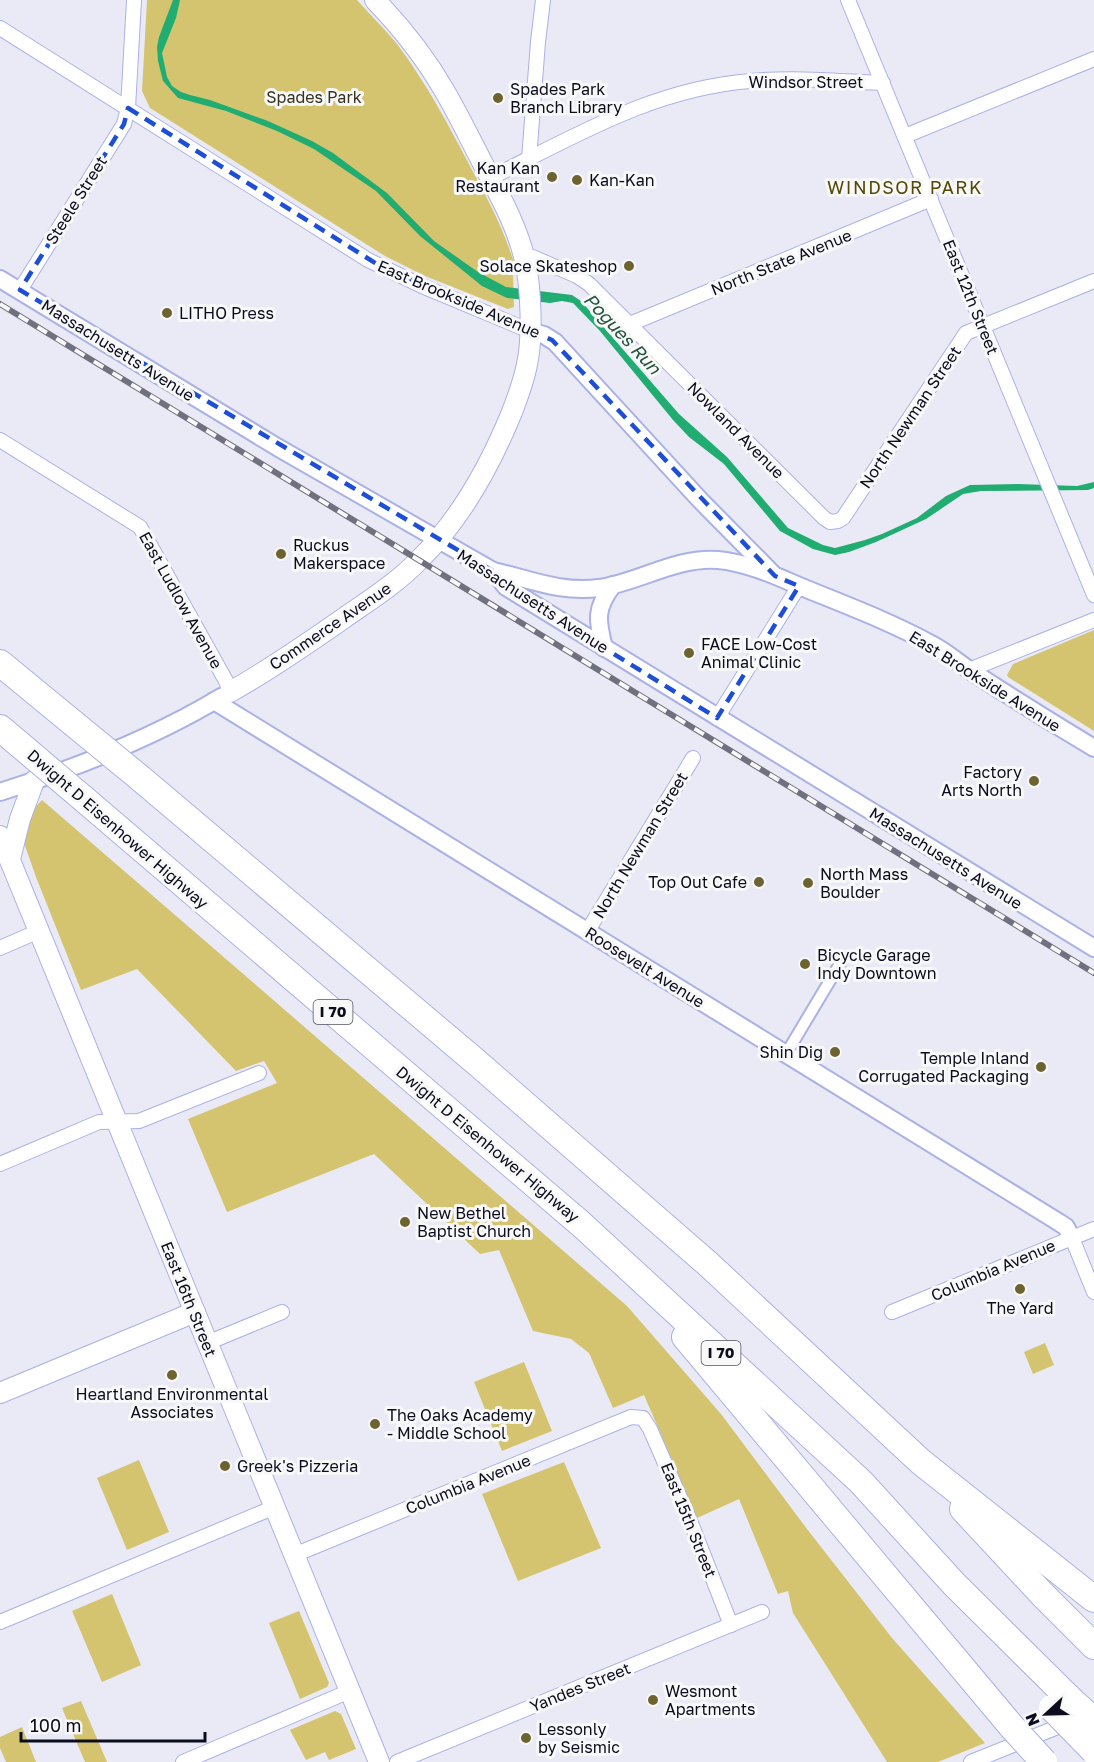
<svg xmlns="http://www.w3.org/2000/svg" width="1094" height="1762" font-family="'Golos Text',sans-serif">
  <rect width="100%" height="100%" fill="#e9eaf5"/>
  <g fill="#d4c470">
    <path d="M147,0H357C370,15 385,29 397,44C427,84 449,126 472,170C489,201 505,232 515,266L511,267L513,273L514,307L508,309L425,276L385,256L150,108L142,91Z"/>
    <path d="M1094,630V731L1008,677L1007,675L1013,664Z"/>
    <path d="M42,800L627,1306L721,1414L807,1529L892,1638L985,1743L938,1762H887L793,1613L788,1591L778,1594L739,1499L697,1518L644,1395L613,1408L589,1353L571,1339L533,1331L499,1250L480,1254L374,1154L227,1212L188,1119L277,1083L264,1061L236,1071L137,969L81,990L36,877L24,843L28,815Z"/>
    <path d="M1045,1343L1054,1365L1033,1374L1024,1352Z"/>
    <path d="M524,1362L552,1431L502,1451L474,1382Z"/>
    <path d="M139,1460L169,1532L127,1550L97,1478Z"/>
    <path d="M564,1462L601,1548L518,1581L482,1494Z"/>
    <path d="M112,1594L141,1665L102,1682L72,1611Z"/>
    <path d="M299,1611L329,1683L327,1687L300,1699L269,1623Z"/>
    <path d="M81,1701L107,1762H85L62,1708Z"/>
    <path d="M335,1711L341,1714L356,1749L329,1760L325,1752L306,1760L290,1730Z"/>
    <path d="M22,1727L36,1762H6L0,1748V1737Z"/>
  </g>
  <path fill="#21ac71" d="M173,0H180L176,18L162,53L167,77L172,86L181,92L190,95L210,100L268,121L312,141L333,153L387,193L434,241L478,272L506,287L572,295L581,301L679,414L727,457L788,528L823,545L835,548L865,540L882,534L917,518L946,496L970,485L1018,484L1077,486L1094,482V488L1088,490L981,491L963,494L926,519L876,542L849,552L835,555L813,549L780,531L724,464L689,437L673,420L600,331L573,303L562,301L550,303L507,298L482,286L420,236L376,191L314,149L277,131L226,111L178,98L163,81L158,61L157,47L159,37Z"/>
  <g fill="none" stroke-linecap="round" stroke-linejoin="round">
    <defs>
      <path id="pedestrian" d="M786,1054L841,962"/>
      <g id="minor">
        <path d="M848,0L1094,595"/>
        <path d="M0,28L368,260L422,286L530,331"/>
        <path d="M905,136L1094,59"/>
        <path d="M529,159L538,42L543,0"/>
        <path d="M490,178C576,136 652,89 750,81C794,77 839,81 883,83"/>
        <path d="M523,253L577,276L589,284L824,518L830,522L838,521L843,518L966,333L1094,281"/>
        <path d="M20,290L124,124L128,108L134,0"/>
        <path d="M630,324L931,199"/>
        <path d="M0,440L140,527L226,681L230,692"/>
        <path d="M969,670L1094,620"/>
        <path d="M717,718L799,586"/>
        <path d="M587,932L693,758"/>
        <path d="M0,948L39,931"/>
        <path d="M0,1164L99,1122L139,1121L259,1073"/>
        <path d="M1072,1238L1094,1292"/>
        <path d="M892,1312L1094,1229"/>
        <path d="M207,1343L282,1312"/>
        <path d="M294,1555L631,1417L643,1418L650,1429L689,1518L731,1625"/>
        <path d="M0,1622L275,1507"/>
        <path d="M183,1762L350,1691"/>
        <path d="M397,1762L762,1612"/>
        <path d="M971,1762L1070,1722"/>
      </g>
      <g id="tertiary">
        <path d="M0,279L277,447L493,571L506,587L1094,948"/>
        <path d="M530,331L544,335L555,342L700,500L772,573"/>
        <path d="M493,571C530,579 560,593 599,588C640,582 675,557 718,560C750,563 780,578 809,590C851,607 893,623 933,645C948,653 961,665 974,673C1014,699 1054,724 1094,748"/>
        <path d="M604,648C597,620 595,608 613,585"/>
        <path d="M214,701L1060,1223L1066,1227L1072,1238"/>
        <path d="M0,792C76,768 153,738 221,697"/>
      </g>
      <g id="secondary">
        <path d="M230,692C269,670 307,644 344,618C370,600 397,583 419,560C461,519 490,466 512,412C518,396 524,381 527,364C533,338 531,287 525,261C517,224 497,191 480,158C468,135 457,112 444,90C425,57 401,27 375,0"/>
        <path d="M0,836L379,1762"/>
        <path d="M10,859L20,819L34,781"/>
        <path d="M0,1393L195,1312"/>
      </g>
      <g id="motorway">
        <path d="M0,663L73,723"/>
        <path d="M0,728L19,744"/>
        <path d="M140,778L475,1061L707,1263L921,1462L1094,1599"/>
        <path d="M85,800L581,1224L861,1482L954,1584L1070,1699"/>
        <path d="M685,1337L1012,1727"/>
        <path d="M963,1509L1042,1594L1094,1646"/>
      </g>
    </defs>
    <use href="#pedestrian" stroke="#abb1e5" stroke-width="14"/>
    <use href="#minor" stroke="#abb1e5" stroke-width="16"/>
    <use href="#tertiary" stroke="#abb1e5" stroke-width="20"/>
    <use href="#secondary" stroke="#abb1e5" stroke-width="22"/>
    <use href="#motorway" stroke="#abb1e5" stroke-width="28"/>
    <use href="#pedestrian" stroke="#fff" stroke-width="10"/>
    <use href="#minor" stroke="#fff" stroke-width="14"/>
    <use href="#tertiary" stroke="#fff" stroke-width="16"/>
    <use href="#secondary" stroke="#fff" stroke-width="20"/>
    <use href="#motorway" stroke="#fff" stroke-width="26"/>
    <defs>
      <path id="rail" d="M0,304L1094,973"/>
    </defs>
    <use href="#rail" stroke="#70717f" stroke-width="6"/>
    <use href="#rail" stroke="#f8f8f8" stroke-width="4" stroke-dasharray="11" stroke-linecap="butt"/>
    <defs>
      <g id="motorway-bridge">
        <path d="M73,723L140,778"/>
        <path d="M19,744L85,800"/>
        <path d="M1070,1699L1094,1721"/>
        <path d="M1052,1708L1094,1751"/>
        <path d="M1012,1727L1044,1762"/>
      </g>
    </defs>
    <use href="#motorway-bridge" stroke="#abb1e5" stroke-width="28" stroke-linecap="butt"/>
    <use href="#motorway-bridge" stroke="#fff" stroke-width="26"/>
  </g>
  <path fill="none" stroke="#1d4ed8" stroke-width="4.5" stroke-dasharray="12 8" stroke-linejoin="round" d="M128,108L380,266L552,340L775,576L799,586L717,718L506,587L493,571L20,290L124,124Z"/>
  <g fill="#6d6330" stroke="#f8f8f8" stroke-width="2">
    <circle cx="498" cy="98" r="6"/>
    <circle cx="552" cy="177" r="6"/>
    <circle cx="577" cy="180" r="6"/>
    <circle cx="629" cy="266" r="6"/>
    <circle cx="167" cy="313" r="6"/>
    <circle cx="281" cy="554" r="6"/>
    <circle cx="689" cy="653" r="6"/>
    <circle cx="1034" cy="781" r="6"/>
    <circle cx="759" cy="882" r="6"/>
    <circle cx="808" cy="883" r="6"/>
    <circle cx="805" cy="964" r="6"/>
    <circle cx="835" cy="1052" r="6"/>
    <circle cx="1041" cy="1067" r="6"/>
    <circle cx="405" cy="1222" r="6"/>
    <circle cx="1020" cy="1289" r="6"/>
    <circle cx="172" cy="1375" r="6"/>
    <circle cx="375" cy="1424" r="6"/>
    <circle cx="225" cy="1466" r="6"/>
    <circle cx="653" cy="1700" r="6"/>
    <circle cx="526" cy="1738" r="6"/>
  </g>
  <g text-anchor="middle" stroke-width="6" stroke-linejoin="round" paint-order="stroke">
    <g fill="#f8f8f8" stroke="#52535f" stroke-width="1.5">
      <rect x="313.5" y="1000" width="39" height="24" rx="4.5"/>
      <rect x="701.5" y="1341" width="39" height="24" rx="4.5"/>
    </g>
    <g font-size="15" font-weight="bold" fill="#0b0c1e">
      <text x="333" y="1017">I 70</text>
      <text x="721" y="1358">I 70</text>
    </g>
    <g font-size="16" fill="#0b0c1e" stroke="#f8f8f8">
      <text x="806" y="88">Windsor Street</text>
      <text transform="translate(76 200) rotate(-58)" y="6">Steele Street</text>
      <text transform="translate(781 262) rotate(-22)" y="6">North State Avenue</text>
      <text transform="translate(971 297) rotate(68)" y="6">East 12th Street</text>
      <text transform="translate(459 299) rotate(23)" y="6">East Brookside Avenue</text>
      <text transform="translate(118 350) rotate(32)" y="6">Massachusetts Avenue</text>
      <text transform="translate(910 417) rotate(-56)" y="6">North Newman Street</text>
      <text transform="translate(736 430) rotate(45)" y="6">Nowland Avenue</text>
      <text transform="translate(181 600) rotate(61)" y="6">East Ludlow Avenue</text>
      <text transform="translate(533 601) rotate(33)" y="6">Massachusetts Avenue</text>
      <text transform="translate(330 626) rotate(-34)" y="6">Commerce Avenue</text>
      <text transform="translate(985 681) rotate(32)" y="6">East Brookside Avenue</text>
      <text transform="translate(118 829) rotate(41)" y="6">Dwight D Eisenhower Highway</text>
      <text transform="translate(640 845) rotate(-59)" y="6">North Newman Street</text>
      <text transform="translate(946 858) rotate(32)" y="6">Massachusetts Avenue</text>
      <text transform="translate(645 967) rotate(32)" y="6">Roosevelt Avenue</text>
      <text transform="translate(488 1144) rotate(40)" y="6">Dwight D Eisenhower Highway</text>
      <text transform="translate(993 1270) rotate(-23)" y="6">Columbia Avenue</text>
      <text transform="translate(189 1299) rotate(68)" y="6">East 16th Street</text>
      <text transform="translate(468 1484) rotate(-22)" y="6">Columbia Avenue</text>
      <text transform="translate(689 1520) rotate(68)" y="6">East 15th Street</text>
      <text transform="translate(580 1687) rotate(-22)" y="6">Yandes Street</text>
    </g>
    <g font-size="16" fill="#0b0c1e" stroke="#f8f8f8" text-anchor="start">
      <text x="510" y="95">Spades Park<tspan x="510" dy="18">Branch Library</tspan></text>
      <text x="540" y="174" text-anchor="end">Kan Kan<tspan x="540" dy="18">Restaurant</tspan></text>
      <text x="589" y="186">Kan-Kan</text>
      <text x="617" y="272" text-anchor="end">Solace Skateshop</text>
      <text x="179" y="319">LITHO Press</text>
      <text x="293" y="551">Ruckus<tspan x="293" dy="18">Makerspace</tspan></text>
      <text x="701" y="650">FACE Low-Cost<tspan x="701" dy="18">Animal Clinic</tspan></text>
      <text x="1022" y="778" text-anchor="end">Factory<tspan x="1022" dy="18">Arts North</tspan></text>
      <text x="820" y="880">North Mass<tspan x="820" dy="18">Boulder</tspan></text>
      <text x="747" y="888" text-anchor="end">Top Out Cafe</text>
      <text x="817" y="961">Bicycle Garage<tspan x="817" dy="18">Indy Downtown</tspan></text>
      <text x="823" y="1058" text-anchor="end">Shin Dig</text>
      <text x="1029" y="1064" text-anchor="end">Temple Inland<tspan x="1029" dy="18">Corrugated Packaging</tspan></text>
      <text x="417" y="1219">New Bethel<tspan x="417" dy="18">Baptist Church</tspan></text>
      <text x="1020" y="1314" text-anchor="middle">The Yard</text>
      <text x="172" y="1400" text-anchor="middle">Heartland Environmental<tspan x="172" dy="18">Associates</tspan></text>
      <text x="387" y="1421">The Oaks Academy<tspan x="387" dy="18">- Middle School</tspan></text>
      <text x="237" y="1472">Greek's Pizzeria</text>
      <text x="665" y="1697">Wesmont<tspan x="665" dy="18">Apartments</tspan></text>
      <text x="538" y="1735">Lessonly<tspan x="538" dy="18">by Seismic</tspan></text>
    </g>
    <g font-size="16" fill="#37331e" stroke="#f8f8f8">
      <text x="314" y="103">Spades Park</text>
    </g>
    <g font-size="18" letter-spacing="1.5" fill="#534805" stroke="#f8f8f8">
      <text x="905" y="194">WINDSOR PARK</text>
    </g>
    <g font-size="18" font-style="italic" fill="#22543b" stroke="#f8f8f8">
      <text transform="translate(622 334) rotate(47)" y="6">Pogues Run</text>
    </g>
  </g>
  <g transform="translate(1046 1714) rotate(248)" stroke="#f8f8f8" stroke-width="4.5" paint-order="stroke">
  <path d="M0-4.5L10 22L0 15L-10 22Z" fill="#0b0c1e"/>
  <text y="-9" font-size="16" font-weight="bold" text-anchor="middle" fill="#0b0c1e">N</text>
  </g>
  <path d="M21 1732v9h184v-9" fill="none" stroke="#0b0c1e" stroke-width="3"/>
  <text x="30" y="1732" font-size="18" fill="#0b0c1e" stroke="#f8f8f8" stroke-width="4.5" paint-order="stroke">100 m</text>
</svg>
